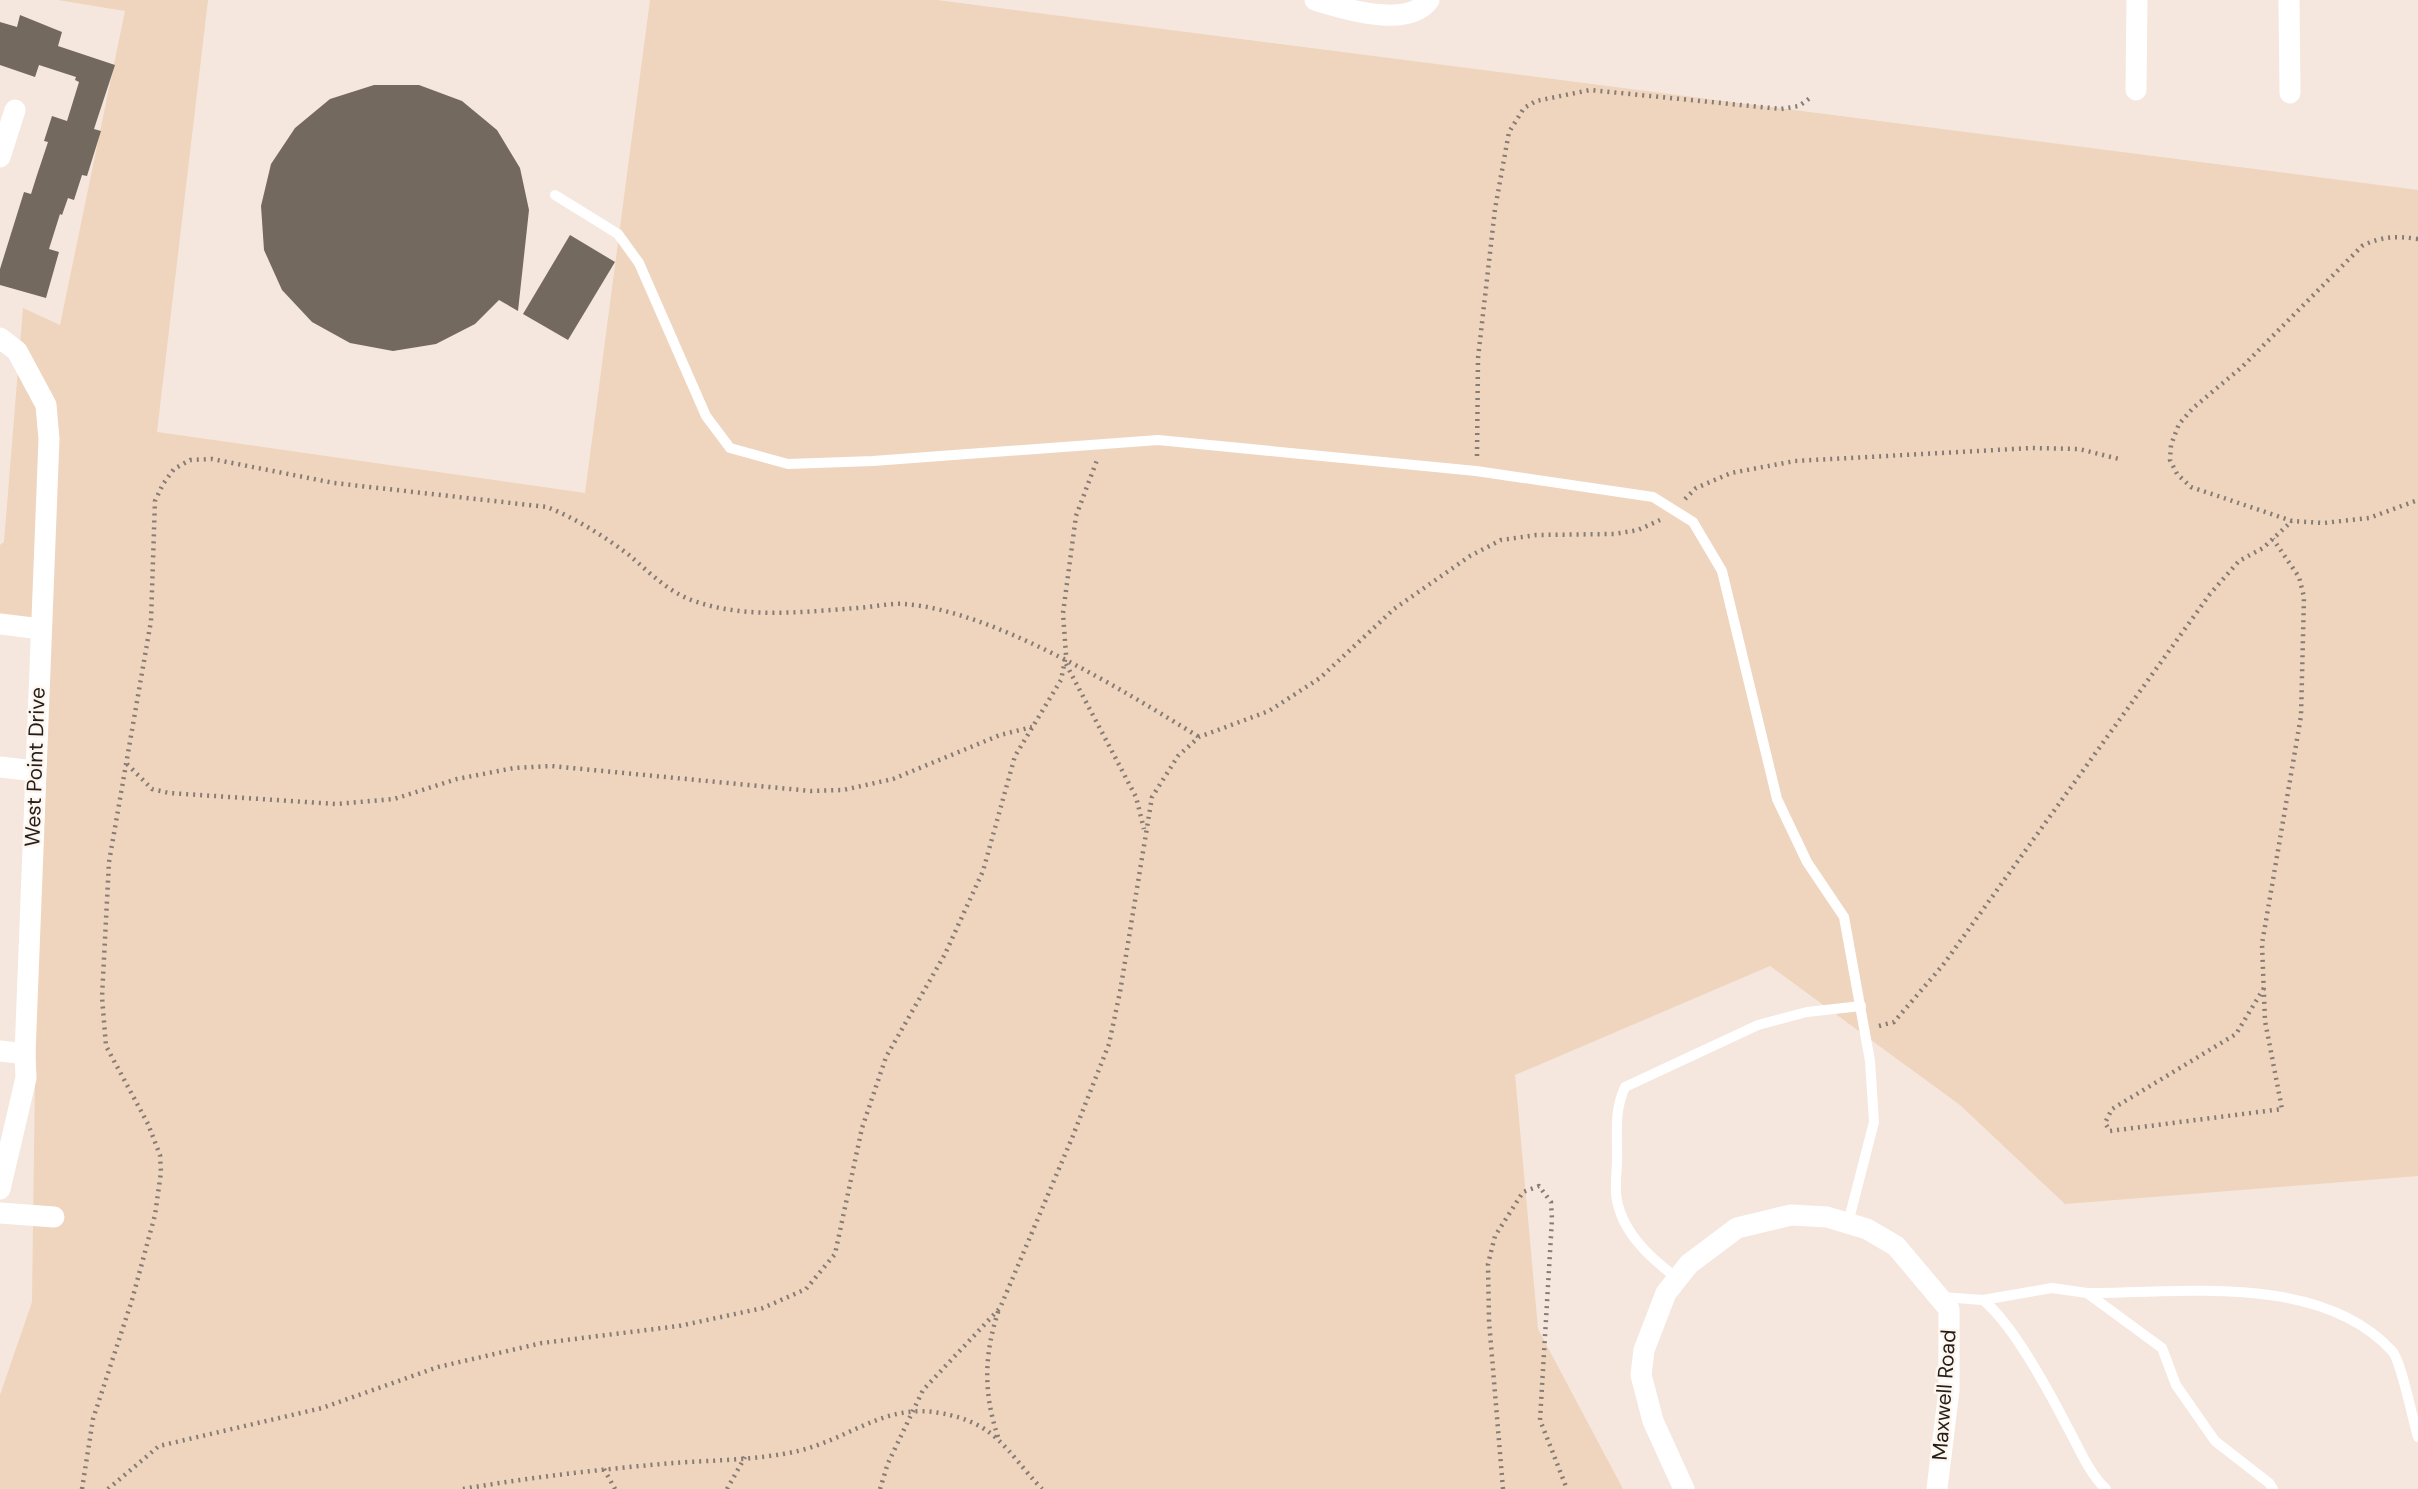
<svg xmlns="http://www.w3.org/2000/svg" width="2418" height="1489" font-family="'DM Sans',sans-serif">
  <rect width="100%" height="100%" fill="#f5e7dd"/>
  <path fill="#efd4be" d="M58,0H208L157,432L585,493L650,0H937L2418,190V1176L2065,1204L1960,1105L1770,966L1515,1075L1538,1329L1623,1489H0V1395L32,1302L41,630L0,625V545L4,542L23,308L60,325L125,11Z"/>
  <g fill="#74695f">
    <path d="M20,15L62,32L58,46L115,65L94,129L101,131L87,176L82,175L74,200L68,198L62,215L60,214L49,249L59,252L46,298L0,285V269L24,192L31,194L37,175L48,142L44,141L52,116L67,121L79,82L75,80L76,77L39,65L35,77L0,65V22L17,27Z"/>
    <path d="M374,85H419L462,101L497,130L520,168L529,210L518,311L499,300L475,324L436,344L393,351L350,343L312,322L282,290L264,250L261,206L271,164L295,128L330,99Z"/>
    <path d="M570,235L615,262L568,340L523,314Z"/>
  </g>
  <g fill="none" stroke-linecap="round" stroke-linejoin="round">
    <g stroke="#867c76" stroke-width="4.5" stroke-dasharray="2 5" stroke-linecap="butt">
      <path d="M2418,239C2397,236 2382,236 2362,246L2242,367L2193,408L2179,424L2171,445L2170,460L2177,474L2191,487L2292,521L2324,523L2369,518L2418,500"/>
      <path d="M1477,456L1478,358L1495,209L1509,132L1524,108L1536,101L1590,90L1781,109L1799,106L1810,98"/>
      <path d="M1685,499L1696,488L1731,473L1795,461L2032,448L2079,449L2119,459"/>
      <path d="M1066,664L1136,797L1144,829"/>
      <path d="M127,764L152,789L169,793L336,804L394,799L457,779L514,768L551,766L811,791L843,790L893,779L1000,735L1032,727"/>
      <path d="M2264,988L2236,1034L2112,1109L2105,1123L2110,1131L2282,1109L2265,1021L2262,944L2301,716L2304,597L2299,577L2273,539"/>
      <path d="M1879,1026L1894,1022L1943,965L2210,594L2239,561L2263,548L2292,521"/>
      <path d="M998,1437C983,1392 984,1354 999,1309"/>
      <path d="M604,1469L615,1489"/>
      <path d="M82,1489L93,1419L132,1300L155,1215L161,1172L160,1155L148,1124L106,1046L102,997L109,862L151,621L155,501L163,484L174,469L190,460L212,459L334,483L547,507C575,518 604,536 629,555C649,572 668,592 694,601C745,619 804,612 857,608C873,607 889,603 905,604C994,611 1123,690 1199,737"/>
      <path d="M108,1489L159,1446L322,1408L438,1367L542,1343L679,1326L763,1308L806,1289L835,1254L862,1128L886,1057L945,954L983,871L1015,756L1061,680L1066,655L1063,613L1076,516L1097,460"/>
      <path d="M463,1489C532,1477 603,1469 673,1463C715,1460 776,1460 815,1446C859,1431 891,1404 940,1413C997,1423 1005,1450 1042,1489"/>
      <path d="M727,1489L745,1457"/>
      <path d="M880,1489L888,1463L923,1390L1000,1308L1072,1138L1109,1044L1120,992L1152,797L1178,756L1199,737L1269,711L1320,678L1394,609L1470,556L1501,540L1536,535L1614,534L1638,530L1660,520"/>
      <path d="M1503,1489L1489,1321L1488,1264L1495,1236L1523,1192L1539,1186L1551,1202L1552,1219L1540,1420L1567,1489"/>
    </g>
    <g stroke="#fff" stroke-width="10">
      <path d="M555,195L618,234L639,263L706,416L730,448L788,464L873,461L1158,440L1476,471L1653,497L1693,522L1722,571L1777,799L1807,862L1844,917L1870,1061L1874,1122L1848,1223"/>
      <path d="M1677,1278C1650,1258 1619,1230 1616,1193C1615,1179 1618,1165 1617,1150C1617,1127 1615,1109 1625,1087L1758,1025L1807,1012L1861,1006"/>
      <path d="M2087,1293C2182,1293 2321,1273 2392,1351C2401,1360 2413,1421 2418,1437"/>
      <path d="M1942,1297L1983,1300L2052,1288L2087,1293L2162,1348L2176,1385L2215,1441L2269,1483L2273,1489"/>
      <path d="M1983,1300C2014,1325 2050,1393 2069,1430C2079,1448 2090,1475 2106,1489"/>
    </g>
    <g stroke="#fff" stroke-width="21">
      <path d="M1315,0C1344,9 1408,29 1429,0"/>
      <path d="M2289,0L2290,93"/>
      <path d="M2136,90L2137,0"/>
      <path d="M0,157L15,110"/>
      <path d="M0,338L17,351L46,405L49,439L25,1054L26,1078L0,1189"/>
      <path d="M0,624L41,629"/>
      <path d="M0,767L35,771"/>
      <path d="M0,1051L25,1054"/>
      <path d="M0,1213L54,1217"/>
      <path d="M1684,1489L1653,1421L1641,1375L1644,1350L1666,1293L1689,1264L1737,1228L1791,1215L1827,1217L1867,1229L1896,1246L1949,1309V1390L1937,1489"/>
    </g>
  </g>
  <g text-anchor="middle" stroke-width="5" stroke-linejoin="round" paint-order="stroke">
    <g font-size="21" fill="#231e1a" stroke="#fef6ef">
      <text transform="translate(35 767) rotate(-88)" y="7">West Point Drive</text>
      <text transform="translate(1944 1395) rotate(-86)" y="7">Maxwell Road</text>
    </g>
  </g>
</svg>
